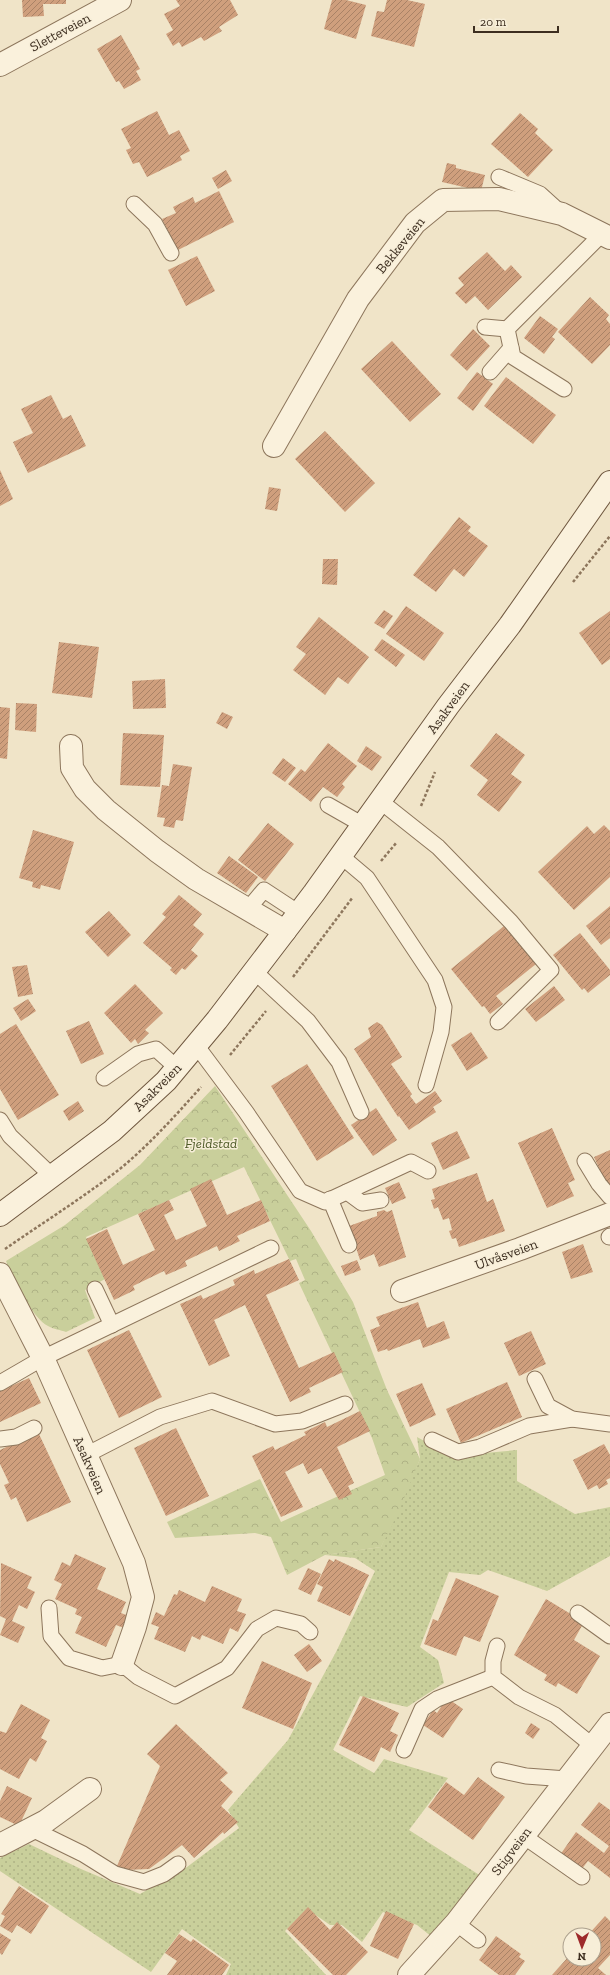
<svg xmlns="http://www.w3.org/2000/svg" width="610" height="1975" font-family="'Zilla Slab',serif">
  <defs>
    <pattern id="grass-dots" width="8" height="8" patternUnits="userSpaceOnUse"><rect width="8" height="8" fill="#c9cf9b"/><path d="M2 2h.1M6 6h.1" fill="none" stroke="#aeb285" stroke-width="1.8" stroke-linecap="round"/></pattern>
    <pattern id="park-crowns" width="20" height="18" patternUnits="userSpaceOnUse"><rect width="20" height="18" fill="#c9cf9b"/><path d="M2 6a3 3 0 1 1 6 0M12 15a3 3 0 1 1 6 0" fill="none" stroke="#aeb285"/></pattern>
    <pattern id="building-hatch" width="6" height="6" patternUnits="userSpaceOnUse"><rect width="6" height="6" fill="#cf9f7d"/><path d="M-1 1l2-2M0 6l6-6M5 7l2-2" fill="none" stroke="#a98266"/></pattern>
  </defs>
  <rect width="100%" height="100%" fill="#f0e4c8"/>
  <path fill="url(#grass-dots)" d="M417,1437L452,1456L517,1450V1481L575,1514L610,1507V1556L547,1591L488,1570L480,1575L449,1572L420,1647L438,1660L444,1683L407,1707L360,1696L333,1750L374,1773L384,1759L448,1778L409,1830L481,1876L432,1937L417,1925L383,1912L362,1942L342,1925H330L307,1909L285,1931L326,1975H226L231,1964L182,1929L151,1972L0,1871V1858L29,1844L81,1869L140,1894L187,1867L239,1828L228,1810L288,1740L336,1652L375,1571L355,1558L325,1555L381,1547L420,1459Z"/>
  <path fill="url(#park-crowns)" d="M215,1086L311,1231L353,1302L387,1390L420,1459L399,1511L381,1547L325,1555L287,1575L271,1537L255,1533L175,1538L167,1522L260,1479L281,1522L385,1475L372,1438L299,1283L305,1280L296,1259L290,1261L244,1167L86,1237L105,1279L85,1290L95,1318L66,1332C61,1330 53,1329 48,1326C32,1318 13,1278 6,1261L65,1225L140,1165Z"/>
  <g fill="url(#building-hatch)">
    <path d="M22,0H66V4H43L44,16L23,17Z"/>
    <path d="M176,0H230L238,15L219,27L222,31L204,41L201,37L182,47L179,42L173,46L166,34L173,30L164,14L180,6Z"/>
    <path d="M332,0H346L366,5L356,39L324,29Z"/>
    <path d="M387,0H407L425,4L414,47L371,36L377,11L384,12Z"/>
    <path d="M121,35L140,69L136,71L141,80L124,89L119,81L116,82L97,49Z"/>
    <path d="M157,111L169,135L179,130L190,151L180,156L182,160L147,177L139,162L133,164L126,150L131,148L121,129Z"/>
    <path d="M520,113L538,129L535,133L553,150L528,177L491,144Z"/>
    <path d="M447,163L456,165V168L485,175L481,191L442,182Z"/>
    <path d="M226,170L232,181L218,189L212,178Z"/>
    <path d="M219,191L234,222L178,250L162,219L176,213L173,207L193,197L195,203Z"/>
    <path d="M487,252L505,271L511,265L522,277L488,310L475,296L466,304L455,293L464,285L458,278Z"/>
    <path d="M197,256L215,291L186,306L168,270Z"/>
    <path d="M590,297L609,315L606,319L610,324V345L592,364L558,332Z"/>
    <path d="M540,316L558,329L552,337L555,339L544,354L524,338Z"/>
    <path d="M473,329L490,346L467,371L450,355Z"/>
    <path d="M392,341L441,394L410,422L361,369Z"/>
    <path d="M477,372L493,384L473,411L457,398Z"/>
    <path d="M506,377L556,415L533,444L484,406Z"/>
    <path d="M51,395L63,419L71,415L86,446L28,473L13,442L33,433L21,409Z"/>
    <path d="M325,431L375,483L345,512L295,459Z"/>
    <path d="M0,470L13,499L0,506Z"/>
    <path d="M269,487L281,489L277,511L265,509Z"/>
    <path d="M459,517L471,527L468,531L488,546L464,577L454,569L436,592L413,575Z"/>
    <path d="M323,559H338L337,585L322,584Z"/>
    <path d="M406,606L444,633L424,661L386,634Z"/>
    <path d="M384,610L393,616L384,629L374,623Z"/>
    <path d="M610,611V659L602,665L579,633Z"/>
    <path d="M319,617L369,657L348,684L338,677L325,695L293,670L306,654L296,647Z"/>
    <path d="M382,639L405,655L396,667L374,650Z"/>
    <path d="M59,642L99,647L92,698L52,693Z"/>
    <path d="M165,679L166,708L133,709L132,681Z"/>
    <path d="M16,703L37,704L36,732L15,730Z"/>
    <path d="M0,707L10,708L7,759L0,758Z"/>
    <path d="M222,712L233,717L227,729L216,723Z"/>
    <path d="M123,733L164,735L160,787L120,785Z"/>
    <path d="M496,733L525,755L511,774L522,782L499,812L477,795L488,780L470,766Z"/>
    <path d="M328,743L357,766L342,784L345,787L337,797L323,787L311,802L288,784L301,769L305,772Z"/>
    <path d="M366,746L382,757L372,771L357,761Z"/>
    <path d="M283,758L296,768L285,782L272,773Z"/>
    <path d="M173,764L192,767L183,821L176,820L174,828L163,826L165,818L157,817L162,785L169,786Z"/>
    <path d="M268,823L294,844L265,881L238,860Z"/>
    <path d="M604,825L610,831V877L574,910L538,872L587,826L594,834Z"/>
    <path d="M33,830L74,842L60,890L41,885L40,889L32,887L33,882L19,878Z"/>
    <path d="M229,856L258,877L246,893L217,873Z"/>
    <path d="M179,895L202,914L193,925L204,934L191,950L198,956L185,970L182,968L176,975L170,970L172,968L143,943L166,917L162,914Z"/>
    <path d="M610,906V938L601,945L586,926Z"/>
    <path d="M109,911L131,935L108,957L85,932Z"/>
    <path d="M504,926L536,964L496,996L503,1004L490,1014L484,1006L482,1007L451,969Z"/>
    <path d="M580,933L610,970V975L588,993L584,988L582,990L553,955Z"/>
    <path d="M27,965L33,994L18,997L12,967Z"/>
    <path d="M135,984L163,1013L145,1030L149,1033L138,1044L135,1039L131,1043L104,1013Z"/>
    <path d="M554,986L565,1000L536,1022L525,1009Z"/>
    <path d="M28,999L36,1011L21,1021L13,1008Z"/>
    <path d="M89,1021L104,1054L81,1064L66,1031Z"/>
    <path d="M377,1022L382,1025L402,1057L391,1064L412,1094L410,1096L416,1104L435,1091L442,1101L433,1107L436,1112L409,1130L399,1116L398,1117L354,1049L371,1037L368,1028Z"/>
    <path d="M16,1024L59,1095L18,1120L0,1089V1034Z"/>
    <path d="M471,1032L488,1058L467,1071L451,1045Z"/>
    <path d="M307,1064L354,1138L317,1161L271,1086Z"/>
    <path d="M78,1101L84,1111L69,1121L63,1111Z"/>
    <path d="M376,1108L397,1140L373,1156L351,1125Z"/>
    <path d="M552,1128L575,1180L568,1183L574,1196L547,1208L518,1143Z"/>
    <path d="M457,1131L470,1158L443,1170L431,1143Z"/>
    <path d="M610,1150V1187L608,1188L594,1157Z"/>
    <path d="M477,1173L487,1202L493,1199L505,1231L459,1247L456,1238L452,1239L449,1231L452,1230L449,1218L443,1220L438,1207L434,1209L431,1200L435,1199L432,1189Z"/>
    <path d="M211,1179L227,1215L261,1200L270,1221L237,1236L240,1241L219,1251L217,1246L185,1261L187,1266L166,1275L164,1271L133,1286L135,1290L114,1300L86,1239L107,1229L123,1265L155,1250L138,1214L169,1200L174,1210L164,1215L176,1240L207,1226L190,1189Z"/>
    <path d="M399,1182L406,1198L392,1204L385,1188Z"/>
    <path d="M384,1210L387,1212L392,1210L406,1257L379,1267L374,1254L360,1260L349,1226L377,1216V1212Z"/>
    <path d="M583,1244L593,1272L571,1279L562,1252Z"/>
    <path d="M289,1259L299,1280L266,1295L299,1368L334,1352L343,1372L309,1388L311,1392L290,1402L245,1305L214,1320L230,1356L209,1366L180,1304L201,1295L203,1299L235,1285L233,1280L254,1270L255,1274Z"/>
    <path d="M357,1260L361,1270L345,1276L341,1266Z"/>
    <path d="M418,1302L427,1328L444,1321L450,1338L423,1348L420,1339L388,1351L387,1349L378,1352L370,1330L380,1326L376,1317Z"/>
    <path d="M129,1330L162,1397L119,1418L87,1350Z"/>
    <path d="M531,1331L546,1364L519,1376L504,1343Z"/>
    <path d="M29,1378L41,1403L0,1422V1391Z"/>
    <path d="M507,1382L522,1417L461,1443L446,1409Z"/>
    <path d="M422,1383L436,1415L410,1427L396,1394Z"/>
    <path d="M360,1411L370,1431L337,1447L354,1483L348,1486L352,1494L339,1500L321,1468L308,1474L303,1463L285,1472L303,1507L281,1517L252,1456L273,1446L275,1450L306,1435L304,1432L325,1422L327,1427Z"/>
    <path d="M176,1428L209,1496L166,1516L134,1448Z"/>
    <path d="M38,1432L71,1502L27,1522L16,1497L11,1500L4,1485L9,1483L0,1464V1450Z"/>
    <path d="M604,1444L610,1455V1478L606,1480L608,1484L599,1489L597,1485L588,1490L573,1460Z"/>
    <path d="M75,1554L106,1568L97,1589L126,1602L121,1613L129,1616L124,1628L116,1625L106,1647L75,1633L82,1617L75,1614L77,1609L55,1599L62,1584L54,1580L62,1562L70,1566Z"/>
    <path d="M329,1559L334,1562L335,1559L369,1575L350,1616L317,1601L323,1587L317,1584Z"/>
    <path d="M1,1563L32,1577L27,1588L35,1592L27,1609L19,1605L12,1621L25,1627L18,1643L0,1635L6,1619L0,1616Z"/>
    <path d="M308,1568L321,1574L311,1595L298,1589Z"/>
    <path d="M456,1578L499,1596L480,1642L464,1636L456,1656L424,1644L433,1619L438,1621Z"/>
    <path d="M212,1586L242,1599L237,1611L246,1614L238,1632L230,1628L223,1644L202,1635L200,1640L192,1636L185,1652L154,1639L159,1627L151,1624L156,1612L164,1616L174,1594L177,1595L179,1590L205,1602Z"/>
    <path d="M546,1599L584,1622L574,1640L600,1656L577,1694L558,1683L556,1687L544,1680L547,1675L514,1655Z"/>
    <path d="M309,1644L322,1661L307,1672L294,1655Z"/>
    <path d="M262,1661L312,1683L293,1729L242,1708Z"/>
    <path d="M363,1696L399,1713L390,1731L398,1735L390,1752L381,1747L374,1762L339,1745Z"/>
    <path d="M447,1698L463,1709L443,1738L423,1725L433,1710L437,1713Z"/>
    <path d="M21,1704L50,1720L41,1738L47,1741L36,1762L30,1758L19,1779L0,1769V1731L6,1733Z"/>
    <path d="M531,1723L540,1729L533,1739L525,1733Z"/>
    <path d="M176,1724L228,1773L220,1780L233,1792L221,1806L238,1822L224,1834L223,1832L194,1858L182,1845L149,1869L126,1870L117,1866L160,1766L147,1754Z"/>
    <path d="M478,1777L505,1797L473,1840L428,1807L446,1782L464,1795Z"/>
    <path d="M7,1786L32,1798L19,1826L0,1817V1801Z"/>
    <path d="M599,1802L610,1810V1878L588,1861L581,1870L560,1855L576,1832L604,1853L609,1846L581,1825Z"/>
    <path d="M19,1886L49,1906L31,1934L17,1925L12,1933L0,1926L5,1916L1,1914Z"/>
    <path d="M308,1907L330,1930L337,1922L368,1952L346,1975H333L287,1929Z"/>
    <path d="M386,1911L414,1924L398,1959L370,1946Z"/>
    <path d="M605,1916L610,1921V1955L598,1968L606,1975H552L570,1955V1959H594V1935H588Z"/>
    <path d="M0,1933L11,1940L2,1955L0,1953Z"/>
    <path d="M179,1934L191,1942L193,1939L229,1965L222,1975H167L177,1961L165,1953Z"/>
    <path d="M496,1936L521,1954L519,1957L525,1961L515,1975H499L479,1960Z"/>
  </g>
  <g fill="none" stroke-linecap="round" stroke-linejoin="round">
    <defs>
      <g id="service">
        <path d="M499,177L540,194L561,213"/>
        <path d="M134,204L155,224L171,253"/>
        <path d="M485,327L507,329"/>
        <path d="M490,372L511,348"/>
        <path d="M564,389L513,357L507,329L603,233"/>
        <path d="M380,801L438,847L511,922L551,970L498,1022"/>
        <path d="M328,805L363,825"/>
        <path d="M341,856L367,878L435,980L444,1007L441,1032L426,1085"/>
        <path d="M248,909L264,890L299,913"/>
        <path d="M254,971L308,1021L339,1062L361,1112"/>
        <path d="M196,1045L246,1112L300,1191L325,1202L411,1162L428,1171"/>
        <path d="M104,1078L138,1054L156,1049L177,1068"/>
        <path d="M0,1120L10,1136L52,1176"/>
        <path d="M585,1161L599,1184L610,1197"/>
        <path d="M347,1192L362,1203L381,1200"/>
        <path d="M330,1199L349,1245"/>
        <path d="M609,1237L610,1236"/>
        <path d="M95,1289L112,1325"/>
        <path d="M535,1379L548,1406L572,1419L610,1424"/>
        <path d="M0,1383L43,1358L271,1248"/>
        <path d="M0,1439L16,1437L34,1428"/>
        <path d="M432,1440L458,1452L480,1447L529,1426L572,1419"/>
        <path d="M86,1455L160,1417L212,1401L275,1424L302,1421L345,1404"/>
        <path d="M49,1608L51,1636L69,1658L102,1668L122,1664L138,1677L175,1696L227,1668L257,1629L276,1618L301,1624L310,1632"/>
        <path d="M578,1613L610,1636"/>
        <path d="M497,1646L493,1661V1677L519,1697L555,1715L593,1746"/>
        <path d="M404,1750L422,1709L437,1699L493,1677"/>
        <path d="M499,1770L526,1776L567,1779"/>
        <path d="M32,1829L83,1854L115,1874L144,1882L164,1874L178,1864"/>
        <path d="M522,1835L582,1877"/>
        <path d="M456,1923L478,1940"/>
      </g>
      <g id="minor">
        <path d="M0,65L120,0"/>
        <path d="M274,446L358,299L415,223L443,200L499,199L562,214L610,238"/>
        <path d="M71,746L72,768L85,789L106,810L157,851L196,879L285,931"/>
        <path d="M0,1274L43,1358L134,1563L143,1597L135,1627L122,1664"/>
        <path d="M402,1291L520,1249L610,1214"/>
        <path d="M0,1845L46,1821L90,1789"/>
        <path d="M409,1975L456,1923L610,1724"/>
      </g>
      <path id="secondary" d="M0,1215L112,1131L166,1081L217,1020L314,893L448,706L510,625L610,482"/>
    </defs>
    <use href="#service" stroke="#8d765c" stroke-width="17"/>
    <use href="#minor" stroke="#8d765c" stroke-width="24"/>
    <use href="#secondary" stroke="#6f573f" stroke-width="24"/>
    <g stroke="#8d765c" stroke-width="2.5" stroke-dasharray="3 2" stroke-linecap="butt">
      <path d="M573,582L610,536"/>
      <path d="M421,806L435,772"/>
      <path d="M381,861L397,842"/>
      <path d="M293,977L353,897"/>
      <path d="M230,1055L266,1011"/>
      <path d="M5,1249C44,1222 84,1197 121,1168C151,1143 176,1115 201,1087"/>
    </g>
    <use href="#service" stroke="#faf1dc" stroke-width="15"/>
    <use href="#minor" stroke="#faf1dc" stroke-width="22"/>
    <use href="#secondary" stroke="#faf1dc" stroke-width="22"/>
  </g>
  <g text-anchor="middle" stroke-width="3" stroke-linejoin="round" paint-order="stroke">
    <g font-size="14" fill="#3d2e20" stroke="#f7eed8">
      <text transform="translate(60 32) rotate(-28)" y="5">Sletteveien</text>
      <text transform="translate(400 245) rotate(-51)" y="5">Bekkeveien</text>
      <text transform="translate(448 707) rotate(-54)" y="5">Asakveien</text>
      <text transform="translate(157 1087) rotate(-45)" y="5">Asakveien</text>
      <text transform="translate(506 1254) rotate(-20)" y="5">Ulvåsveien</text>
      <text transform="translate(90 1465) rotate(66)" y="5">Asakveien</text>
      <text transform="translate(511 1851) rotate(-53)" y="5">Stigveien</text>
    </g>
    <g font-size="14" font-style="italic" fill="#4d5a26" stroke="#f7eed8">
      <text x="211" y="1148">Fjeldstad</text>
    </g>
  </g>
  <g transform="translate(582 1947) rotate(181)"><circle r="19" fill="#f7eed8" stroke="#ada18e"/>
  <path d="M0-3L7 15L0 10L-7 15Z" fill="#9e2a2b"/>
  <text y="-6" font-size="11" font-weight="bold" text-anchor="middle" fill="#3d2e20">N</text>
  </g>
  <path d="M474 26v6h84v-6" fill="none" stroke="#3d2e20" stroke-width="2"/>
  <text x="480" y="26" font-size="12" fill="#3d2e20" stroke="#f7eed8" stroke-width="3" paint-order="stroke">20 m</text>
</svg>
